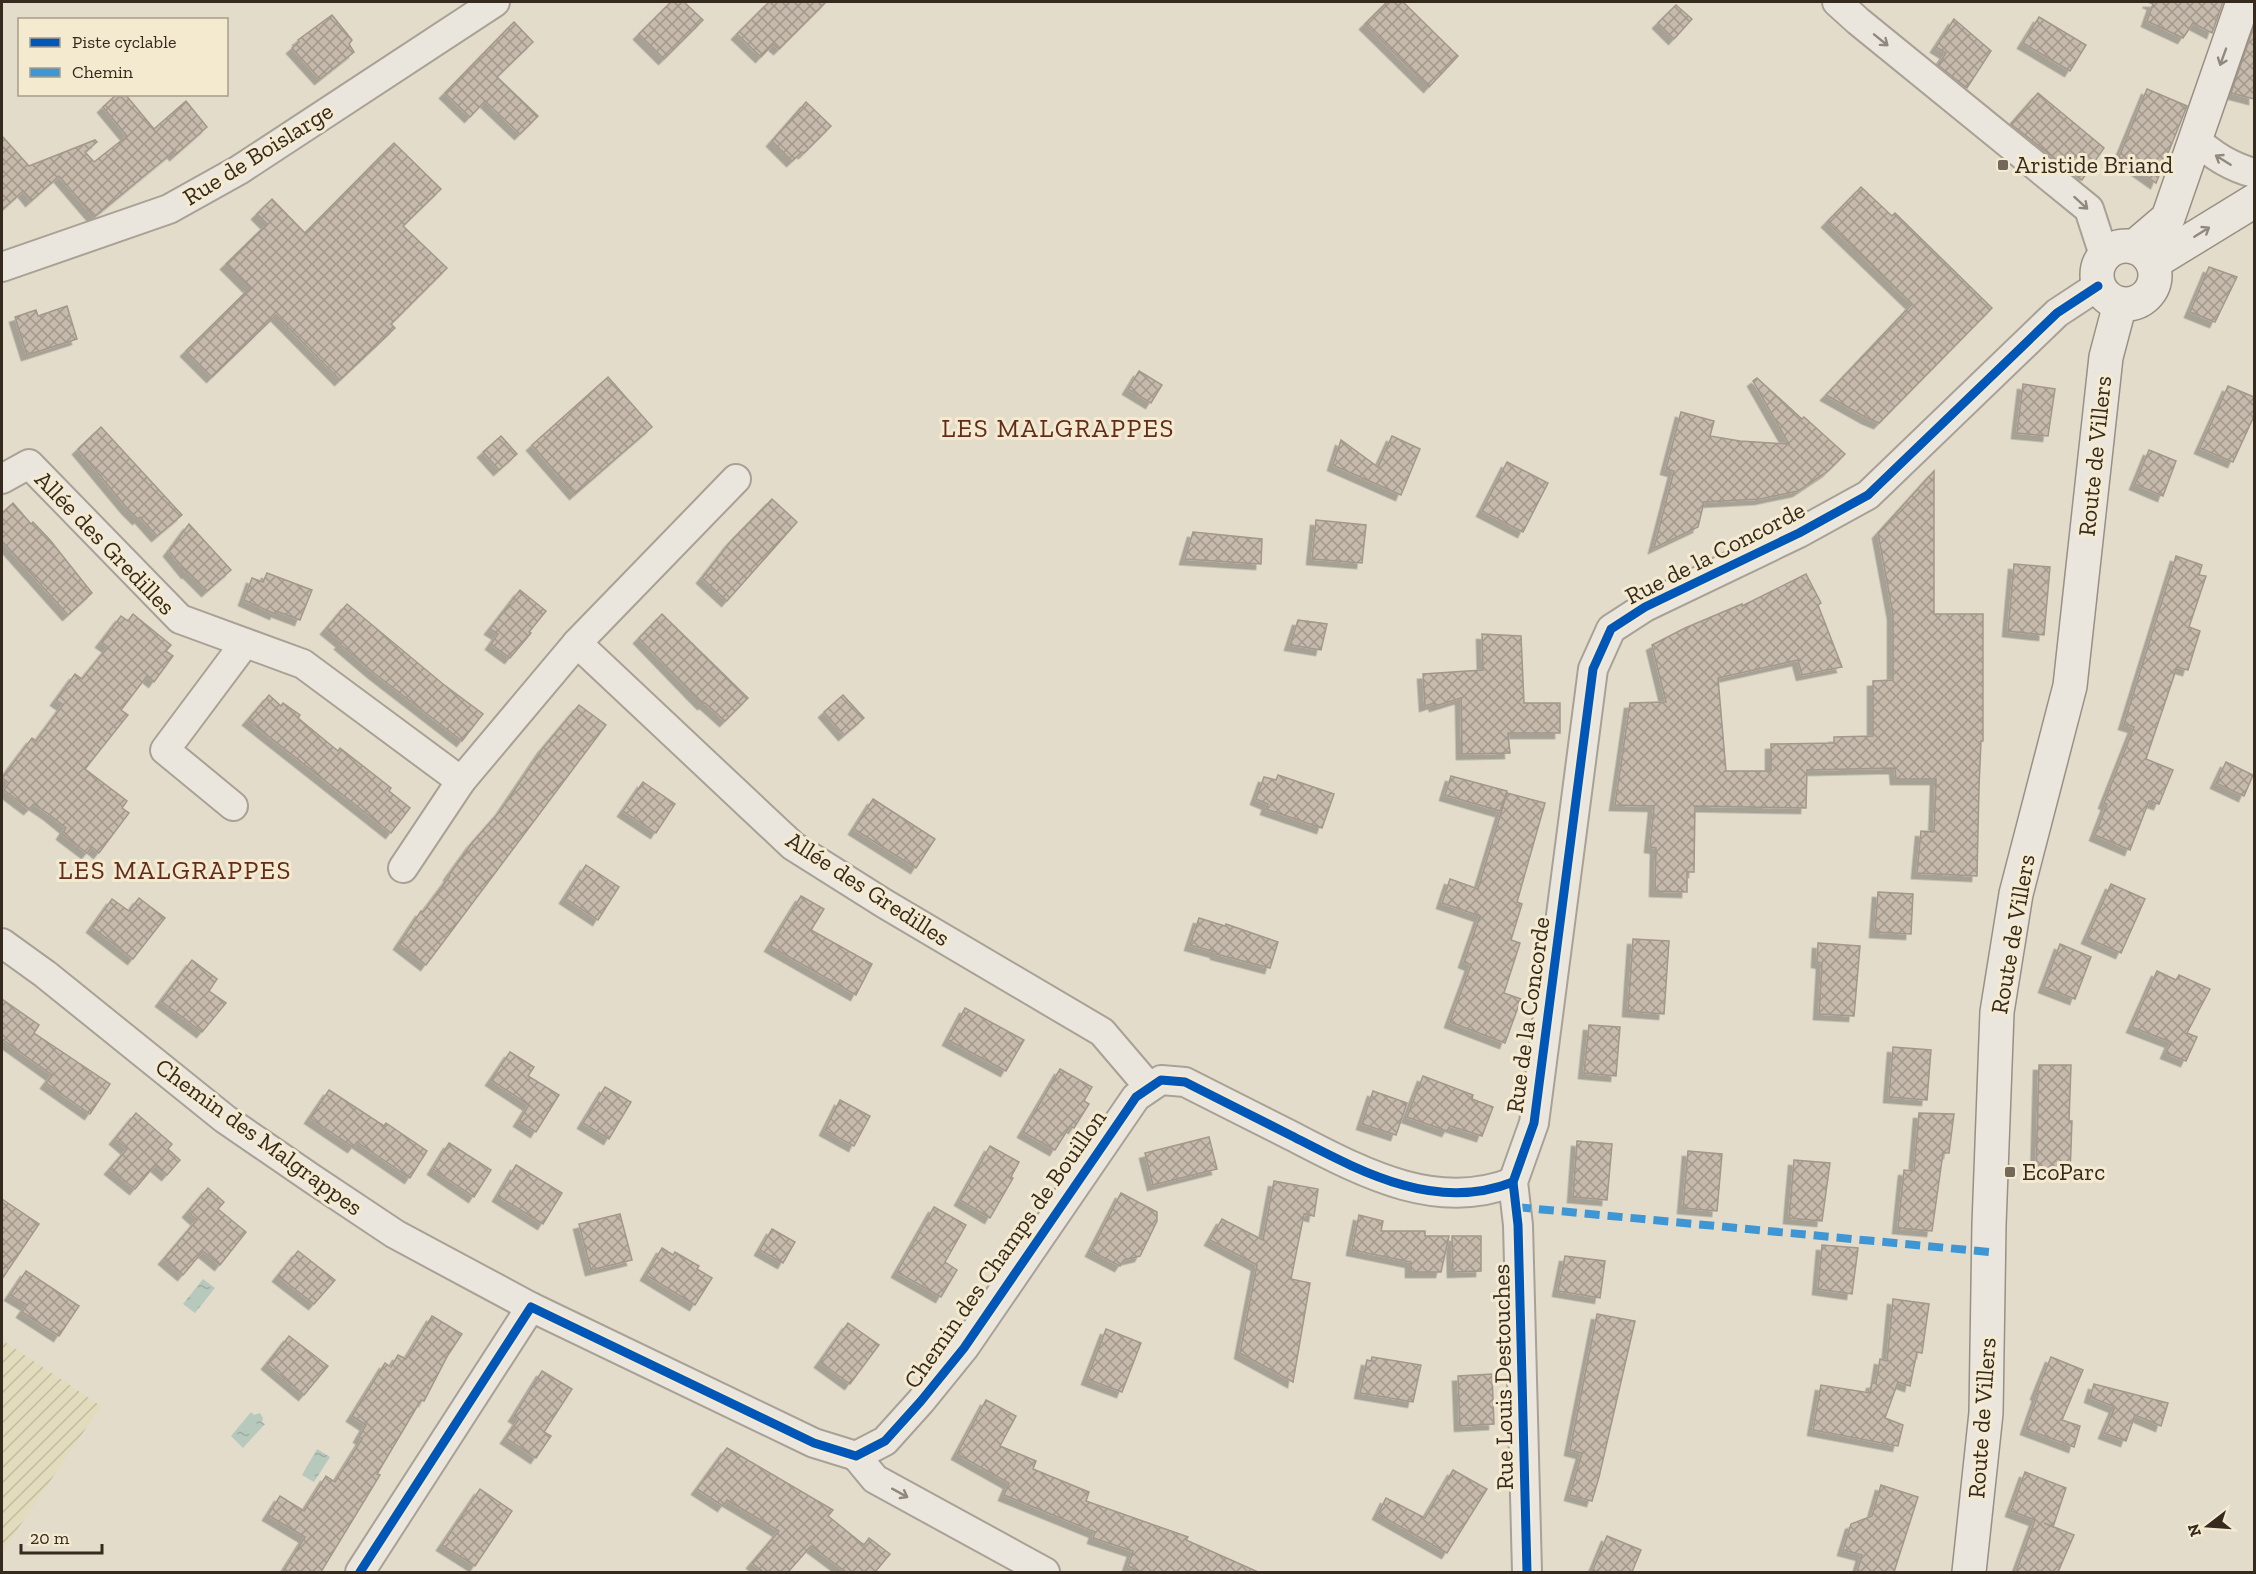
<svg xmlns="http://www.w3.org/2000/svg" width="2256" height="1574" font-family="'Zilla Slab',serif">
  <defs>
    <pattern id="farmland-furrows" width="10" height="10" patternUnits="userSpaceOnUse" patternTransform="scale(1.5)"><rect width="10" height="10" fill="#e2dbbc"/><path d="M-1 1l2-2M0 10L10 0M9 11l2-2" fill="none" stroke="#c2bca1"/></pattern>
    <pattern id="water-ripples" width="26" height="14" patternUnits="userSpaceOnUse" patternTransform="scale(1.5)"><rect width="26" height="14" fill="#b7c8bd"/><path d="M2 4q2-2 4 0t4 0M15 11q2-2 4 0t4 0" fill="none" stroke="#9eaca2"/></pattern>
    <pattern id="building-cross-hatch" width="8" height="8" patternUnits="userSpaceOnUse" patternTransform="scale(1.5)"><rect width="8" height="8" fill="#c6baac"/><path d="M0 0l8 8M0 8l8-8" fill="none" stroke="#a2978b"/></pattern>
    <filter id="shadow"><feDropShadow dx="-5.5" dy="5.5" stdDeviation="0" flood-color="#0004"/></filter>
  </defs>
  <rect width="100%" height="100%" fill="#e3dccb"/>
  <path fill="url(#farmland-furrows)" d="M2,1340L101,1406L2,1552Z"/>
  <g fill="url(#water-ripples)">
    <path d="M203,1279L215,1288L195,1313L183,1304Z"/>
    <path d="M251,1412L254,1415L260,1413L263,1418L262,1422L265,1424L243,1448L231,1436Z"/>
    <path d="M317,1449L330,1457L314,1482L302,1475Z"/>
  </g>
  <g fill="url(#building-cross-hatch)" stroke="#a3988b" stroke-width="1.5" filter="url(#shadow)">
    <path d="M671,2H684L703,20L664,59L639,34Z"/>
    <path d="M769,2H826L779,49L773,44L761,57L737,34Z"/>
    <path d="M1387,2H1403L1458,56L1429,87L1365,24Z"/>
    <path d="M2148,2H2223L2212,33L2193,23L2183,38L2147,21L2153,4Z"/>
    <path d="M1676,5L1692,19L1674,39L1658,23Z"/>
    <path d="M332,15L352,40L349,44L354,52L320,79L292,48L299,42L298,40Z"/>
    <path d="M2039,17L2086,45L2070,71L2023,43Z"/>
    <path d="M1954,19L1991,51L1967,88L1938,65L1946,53L1936,47Z"/>
    <path d="M514,22L533,42L497,77L538,116L520,134L485,101L470,117L445,93Z"/>
    <path d="M2254,26V99L2231,93Z"/>
    <path d="M2147,89L2187,106L2156,183L2119,157Z"/>
    <path d="M2038,93L2104,148L2082,180L2011,124Z"/>
    <path d="M117,94H125L154,129L186,101L207,127L175,155L173,152L94,217L59,176L31,201L23,191L2,210V136L29,166L95,140L97,142L85,152L94,162L127,136L103,107Z"/>
    <path d="M806,102L831,126L804,153L802,152L792,161L772,141Z"/>
    <path d="M394,143L441,189L403,226L447,268L391,324L395,328L340,380L276,315L212,377L186,351L250,288L226,264L267,224L257,214L272,199L305,233Z"/>
    <path d="M1861,187L1892,216L1895,213L1992,308L1879,423L1867,418L1826,395L1912,304L1827,222Z"/>
    <path d="M2209,267L2237,277L2215,322L2190,312Z"/>
    <path d="M67,306L77,339L27,355L15,317L36,310L38,316Z"/>
    <path d="M1139,371L1162,385L1151,403L1128,389Z"/>
    <path d="M608,377L652,427L575,494L532,445Z"/>
    <path d="M1757,378L1802,419L1804,417L1845,454L1828,471L1798,491L1760,499L1704,502L1698,527L1654,548L1674,471L1666,469L1681,412L1714,421L1710,436L1740,441L1789,444L1753,381Z"/>
    <path d="M2023,384L2055,389L2048,436L2017,433Z"/>
    <path d="M2228,386L2254,397V416L2233,462L2200,448Z"/>
    <path d="M101,427L182,515L157,536L140,517L138,519L127,508L78,449Z"/>
    <path d="M501,436L517,454L499,470L483,452Z"/>
    <path d="M1392,436L1420,449L1401,495L1333,465L1341,440L1378,467Z"/>
    <path d="M2149,450L2176,461L2163,496L2135,484Z"/>
    <path d="M1507,462L1548,483L1523,532L1482,511Z"/>
    <path d="M1934,471V614H1983V741H1981L1979,787L1977,876L1917,873L1921,831L1934,832L1936,779H1896L1895,768L1807,770L1806,808L1695,806L1694,872H1687V892L1655,891L1656,848L1650,847L1654,806L1615,805L1630,703L1666,702L1652,645L1685,628L1742,604V606L1806,574L1821,603L1818,605L1842,667L1802,675L1798,660L1718,678L1726,771H1771V744L1834,743V737L1873,736V681L1893,680V614L1878,533Z"/>
    <path d="M772,499L797,522L727,601L702,578L731,541Z"/>
    <path d="M13,503L31,524L33,522L50,540L92,593L68,615L2,541V513Z"/>
    <path d="M1316,520L1366,525L1362,563L1312,559Z"/>
    <path d="M189,524L231,570L207,591L188,572L187,573L169,551Z"/>
    <path d="M1193,532L1262,539L1261,564L1185,559Z"/>
    <path d="M2176,556L2202,565L2199,575L2206,576L2189,627L2200,631L2188,670L2177,667L2146,759L2173,770L2159,804L2149,801L2130,850L2095,835L2107,804L2104,803L2134,727L2124,724Z"/>
    <path d="M2014,564L2050,567L2044,635L2008,631Z"/>
    <path d="M267,573L312,590L300,620L276,611L275,614L244,600L252,578L263,582Z"/>
    <path d="M520,590L546,611L529,632L531,633L510,658L491,644L498,634L490,629Z"/>
    <path d="M347,604L443,684L483,714L462,741L374,673L340,644L342,642L326,629Z"/>
    <path d="M133,614L171,645L166,651L173,656L154,682L147,676L121,710L128,715L85,769L127,801L122,808L129,813L99,853L92,847L87,853L62,834L66,828L50,815L34,804L29,809L4,790L9,783L2,778L32,738L36,741L63,705L56,700L75,674L82,679L108,647L101,642L121,616L128,621Z"/>
    <path d="M662,614L748,698L725,721L705,703L703,704L692,693L639,638Z"/>
    <path d="M1298,620L1327,624L1321,650L1290,645Z"/>
    <path d="M1482,634L1521,636L1524,703H1560V733H1508L1510,753L1462,754L1461,698L1435,706L1434,703L1425,706L1423,674L1483,670Z"/>
    <path d="M269,695L281,706L283,703L300,715L298,718L338,751L340,748L391,788L389,791L410,808L391,833L248,720Z"/>
    <path d="M843,695L864,718L844,735L824,712Z"/>
    <path d="M579,705L606,725L426,965L399,944L421,911L423,912L450,876L449,875L472,843L501,810L543,748Z"/>
    <path d="M2226,762L2253,775L2244,796L2216,783Z"/>
    <path d="M1278,775L1334,794L1322,828L1266,809L1268,804L1256,799L1264,777L1276,780Z"/>
    <path d="M1451,776L1507,791L1500,811L1445,795Z"/>
    <path d="M643,782L675,804L656,833L623,811Z"/>
    <path d="M1507,793L1545,803L1517,902L1522,904L1511,940L1520,943L1504,993L1521,999L1505,1043L1450,1022L1471,965L1464,962L1480,916L1442,903L1450,879L1478,889Z"/>
    <path d="M873,799L935,839L916,868L854,829Z"/>
    <path d="M586,865L619,887L598,920L565,898Z"/>
    <path d="M2111,884L2145,899L2121,953L2087,938Z"/>
    <path d="M1878,892L1913,894L1911,934L1875,932Z"/>
    <path d="M801,896L824,909L811,930L872,964L856,995L770,946Z"/>
    <path d="M139,898L165,918L133,959L92,927L112,899L129,911Z"/>
    <path d="M1199,918L1225,926L1226,924L1278,942L1270,968L1216,954V952L1190,945Z"/>
    <path d="M1633,939L1669,941L1664,1014L1628,1011Z"/>
    <path d="M1818,943L1860,946L1854,1016L1819,1014L1822,963L1817,962Z"/>
    <path d="M2060,944L2091,957L2075,999L2044,987Z"/>
    <path d="M192,960L217,979L209,991L226,1003L202,1032L161,1001Z"/>
    <path d="M2157,971L2176,980L2179,975L2210,989L2187,1033L2197,1037L2186,1061L2166,1053L2171,1042L2132,1027Z"/>
    <path d="M2,999L39,1025L34,1033L110,1084L90,1114L46,1083L52,1075L2,1039Z"/>
    <path d="M965,1008L1024,1040L1006,1071L948,1040Z"/>
    <path d="M1589,1025L1620,1027L1616,1076L1584,1073Z"/>
    <path d="M1893,1047L1931,1050L1927,1100L1889,1097Z"/>
    <path d="M510,1052L534,1067L528,1076L559,1095L536,1132L519,1121L529,1105L491,1080Z"/>
    <path d="M2039,1065H2071L2069,1121H2072L2070,1174H2036Z"/>
    <path d="M1060,1069L1092,1087L1084,1101L1089,1104L1074,1128L1070,1126L1055,1150L1023,1132Z"/>
    <path d="M1423,1076L1473,1095L1472,1099L1493,1107L1482,1136L1450,1126L1447,1131L1407,1117Z"/>
    <path d="M605,1087L631,1102L609,1139L583,1123Z"/>
    <path d="M329,1090L384,1126L386,1123L427,1151L410,1178L357,1142L353,1147L310,1118Z"/>
    <path d="M1373,1091L1407,1103L1396,1135L1362,1124Z"/>
    <path d="M840,1100L870,1116L854,1146L825,1130Z"/>
    <path d="M136,1113L172,1144L168,1149L180,1160L167,1175L155,1165L135,1189L110,1169L127,1149L115,1139Z"/>
    <path d="M1919,1113L1954,1114L1949,1153H1943L1932,1231L1898,1228L1904,1170L1914,1171Z"/>
    <path d="M1209,1137L1217,1169L1153,1185L1145,1153Z"/>
    <path d="M1577,1141L1612,1144L1607,1200L1573,1197Z"/>
    <path d="M449,1143L491,1170L474,1197L433,1169Z"/>
    <path d="M990,1146L1019,1162L1011,1177L1013,1178L990,1218L960,1200Z"/>
    <path d="M1688,1151L1722,1154L1717,1211L1683,1208Z"/>
    <path d="M1794,1160L1830,1163L1822,1221L1789,1218Z"/>
    <path d="M516,1165L562,1193L543,1224L498,1196Z"/>
    <path d="M1274,1181L1318,1189L1314,1216L1304,1214L1291,1279L1310,1283L1293,1382L1240,1353L1257,1265L1210,1240L1222,1219L1263,1240Z"/>
    <path d="M208,1188L224,1202L218,1209L246,1232L220,1265L203,1251L183,1275L164,1259L197,1220L188,1212Z"/>
    <path d="M1121,1193L1157,1212V1221L1140,1256L1124,1260L1120,1266L1091,1251Z"/>
    <path d="M2,1199L39,1224L2,1279Z"/>
    <path d="M934,1207L966,1225L945,1262L957,1270L941,1297L897,1272Z"/>
    <path d="M620,1214L632,1260L591,1270L579,1224Z"/>
    <path d="M1359,1215L1383,1221L1381,1231H1425V1236H1449L1441,1272H1411V1262L1352,1250Z"/>
    <path d="M772,1229L795,1242L783,1263L760,1250Z"/>
    <path d="M1452,1236H1481V1271L1453,1272Z"/>
    <path d="M1822,1245L1858,1248L1852,1294L1818,1289Z"/>
    <path d="M662,1248L673,1255L675,1252L699,1266L697,1269L712,1278L695,1305L646,1275Z"/>
    <path d="M298,1251L335,1280L314,1304L278,1276Z"/>
    <path d="M1565,1256L1605,1261L1600,1298L1558,1291Z"/>
    <path d="M26,1271L79,1306L59,1336L22,1312L27,1305L10,1295Z"/>
    <path d="M1893,1299L1929,1304L1922,1353L1917,1352L1910,1386L1898,1382L1885,1418L1903,1425L1898,1446L1813,1430L1821,1385L1870,1393L1872,1383H1876L1880,1359L1887,1361Z"/>
    <path d="M1597,1314L1635,1321L1599,1477L1592,1501L1570,1495L1582,1453L1570,1450Z"/>
    <path d="M432,1316L462,1334L448,1355L424,1401L421,1400L377,1474L380,1475L321,1572H283L305,1537L268,1515L280,1496L304,1511L326,1476L335,1482L362,1439L359,1437L366,1425L352,1416L385,1363L391,1367L398,1355L406,1359Z"/>
    <path d="M848,1323L879,1345L850,1384L820,1362Z"/>
    <path d="M1106,1329L1141,1343L1122,1392L1087,1379Z"/>
    <path d="M289,1336L328,1366L304,1395L267,1364Z"/>
    <path d="M1372,1357L1421,1365L1413,1402L1360,1393L1367,1360L1371,1361Z"/>
    <path d="M2051,1357L2083,1370L2062,1420L2080,1426L2074,1447L2026,1429L2038,1395L2036,1394Z"/>
    <path d="M542,1371L572,1389L544,1432L551,1436L536,1458L506,1438L519,1419L514,1416Z"/>
    <path d="M1492,1374L1494,1424L1460,1426L1458,1376Z"/>
    <path d="M2094,1384L2168,1403L2161,1426L2135,1415L2126,1441L2104,1433L2115,1407L2090,1397Z"/>
    <path d="M986,1400L1016,1416L1000,1446L1036,1461L1033,1469L1089,1492L1086,1501L1188,1537L1186,1540L1258,1572H1141L1128,1566L1133,1551L1093,1538L1095,1532L1004,1495L1009,1483L957,1454Z"/>
    <path d="M727,1448L833,1510L828,1516L864,1545L869,1538L890,1554L875,1572H846L811,1546L788,1572H763L752,1563L779,1531L727,1500L723,1506L697,1489Z"/>
    <path d="M1453,1470L1487,1489L1447,1553L1378,1514L1386,1498L1425,1518Z"/>
    <path d="M2025,1472L2066,1488L2053,1527L2044,1523L2074,1535L2058,1572H2016L2035,1520L2011,1511Z"/>
    <path d="M1881,1485L1918,1497L1894,1572H1857L1862,1555L1843,1550L1851,1524L1872,1516Z"/>
    <path d="M480,1489L512,1511L475,1566L442,1545Z"/>
    <path d="M1607,1536L1641,1550L1632,1572H1592Z"/>
  </g>
  <g fill="none" stroke-linecap="round" stroke-linejoin="round">
    <defs>
      <g id="street">
        <path d="M1837,2L1858,21L2089,209L2104,255"/>
        <path d="M2195,139C2213,156 2231,167 2254,173"/>
        <path d="M2,267L169,209L239,170L495,2"/>
        <path d="M2,479L29,464L180,619L303,664L461,781L577,643L793,846L885,904L1102,1032L1149,1087"/>
        <path d="M577,643L736,479"/>
        <path d="M233,806L165,750L245,643"/>
        <path d="M403,868L461,781"/>
        <path d="M2,943L45,974L225,1119L311,1178L395,1234L531,1307"/>
        <path d="M856,1456L875,1479L1045,1572"/>
        <path d="M360,1572L531,1307L814,1443L856,1456L885,1441L921,1401L964,1348L1136,1097L1161,1080L1185,1082C1221,1100 1256,1118 1292,1136C1360,1171 1435,1213 1513,1182"/>
        <path d="M1527,1572L1518,1225L1513,1182L1534,1123L1593,669L1611,629L1645,607L1799,533L1868,495L2057,313L2098,286"/>
      </g>
      <g id="secondary">
        <circle cx="2126" cy="275" r="29"/>
        <path d="M2134,247L2168,218L2243,2"/>
        <path d="M2153,263L2254,201"/>
        <path d="M1969,1572L1986,1413L1989,1225L1997,1012L2016,894L2070,686L2106,357L2120,304"/>
      </g>
    </defs>
    <use href="#street" stroke="#a8a195" stroke-width="32"/>
    <use href="#secondary" stroke="#989084" stroke-width="36"/>
    <use href="#street" stroke="#ebe6dd" stroke-width="28"/>
    <use href="#secondary" stroke="#ebe6dd" stroke-width="33"/>
    <path stroke="#3e96d5" stroke-width="8" stroke-dasharray="15 8" stroke-linecap="butt" d="M1516,1207L1989,1252"/>
    <defs>
      <g id="cycleway">
        <path d="M360,1572L531,1307L814,1443L856,1456L885,1441L921,1401L964,1348L1136,1097L1161,1080L1185,1082C1221,1100 1256,1118 1292,1136C1360,1171 1435,1213 1513,1182"/>
        <path d="M1527,1572L1518,1225L1513,1182L1534,1123L1593,669L1611,629L1645,607L1799,533L1868,495L2057,313L2098,286"/>
      </g>
    </defs>
    <use href="#cycleway" stroke="#f4ead0" stroke-width="13"/>
    <use href="#cycleway" stroke="#0057b8" stroke-width="9"/>
  </g>
  <defs><path id="oneway-shaft" d="M-6 0H5M1.5-3L5.5 0L1.5 3" fill="none" stroke-width="1.6" stroke-linecap="round" stroke-linejoin="round" transform="scale(1.5)"/></defs>
  <g stroke="#90887d">
    <use href="#oneway-shaft" transform="translate(1881 40) rotate(39)"/>
    <use href="#oneway-shaft" transform="translate(2223 57) rotate(110)"/>
    <use href="#oneway-shaft" transform="translate(2223 160) rotate(-148)"/>
    <use href="#oneway-shaft" transform="translate(2081 203) rotate(42)"/>
    <use href="#oneway-shaft" transform="translate(2202 232) rotate(-32)"/>
    <use href="#oneway-shaft" transform="translate(900 1493) rotate(29)"/>
  </g>
  <g fill="#73685a" stroke="#f4ead0" stroke-width="2">
    <rect x="1997" y="159" width="12" height="12" rx="3"/>
    <rect x="2004" y="1166" width="12" height="12" rx="3"/>
  </g>
  <g text-anchor="middle" stroke-width="6" stroke-linejoin="round" paint-order="stroke">
    <g font-size="24" fill="#36291d" stroke="#f4ead0">
      <text transform="translate(258 154) rotate(-32)" y="8">Rue de Boislarge</text>
      <text transform="translate(2095 456) rotate(-84)" y="8">Route de Villers</text>
      <text transform="translate(105 543) rotate(46)" y="8">Allée des Gredilles</text>
      <text transform="translate(1715 553) rotate(-27)" y="8">Rue de la Concorde</text>
      <text transform="translate(868 889) rotate(33)" y="8">Allée des Gredilles</text>
      <text transform="translate(2013 934) rotate(-80)" y="8">Route de Villers</text>
      <text transform="translate(1528 1015) rotate(-82)" y="8">Rue de la Concorde</text>
      <text transform="translate(259 1137) rotate(36)" y="8">Chemin des Malgrappes</text>
      <text transform="translate(1005 1249) rotate(-55)" y="8">Chemin des Champs de Bouillon</text>
      <text transform="translate(1503 1377) rotate(-91)" y="8">Rue Louis Destouches</text>
      <text transform="translate(1982 1418) rotate(-86)" y="8">Route de Villers</text>
    </g>
    <g font-size="24" fill="#36291d" stroke="#f4ead0" text-anchor="start">
      <text x="2015" y="173">Aristide Briand</text>
      <text x="2022" y="1180">EcoParc</text>
    </g>
    <g font-size="26" letter-spacing="1.5" fill="#622c1d" stroke="#f4ead0">
      <text x="1058" y="437">LES MALGRAPPES</text>
      <text x="175" y="879">LES MALGRAPPES</text>
    </g>
  </g>
  <rect width="2256" height="1574" fill="none" stroke="#36291d" stroke-width="6"/>
  <rect x="18" y="18" width="210" height="78" fill="#f4ead0" stroke="#a89d88" stroke-width="1.5"/>
  <rect x="30" y="38" width="30" height="9" fill="#0057b8" stroke="#a89d88" stroke-width="1.5"/>
  <text x="72" y="48" font-size="18" fill="#36291d">Piste cyclable</text>
  <rect x="30" y="68" width="30" height="9" fill="#3e96d5" stroke="#a89d88" stroke-width="1.5"/>
  <text x="72" y="78" font-size="18" fill="#36291d">Chemin</text>
  <g transform="translate(2208 1526) rotate(253)" stroke="#f4ead0" stroke-width="4.5" paint-order="stroke">
  <path d="M0-4.5L10 22L0 15L-10 22Z" fill="#36291d"/>
  <text y="-9" font-size="16" font-weight="bold" text-anchor="middle" fill="#36291d">N</text>
  </g>
  <path d="M21 1544v9h81v-9" fill="none" stroke="#36291d" stroke-width="3"/>
  <text x="30" y="1544" font-size="18" fill="#36291d" stroke="#f4ead0" stroke-width="4.5" paint-order="stroke">20 m</text>
</svg>
